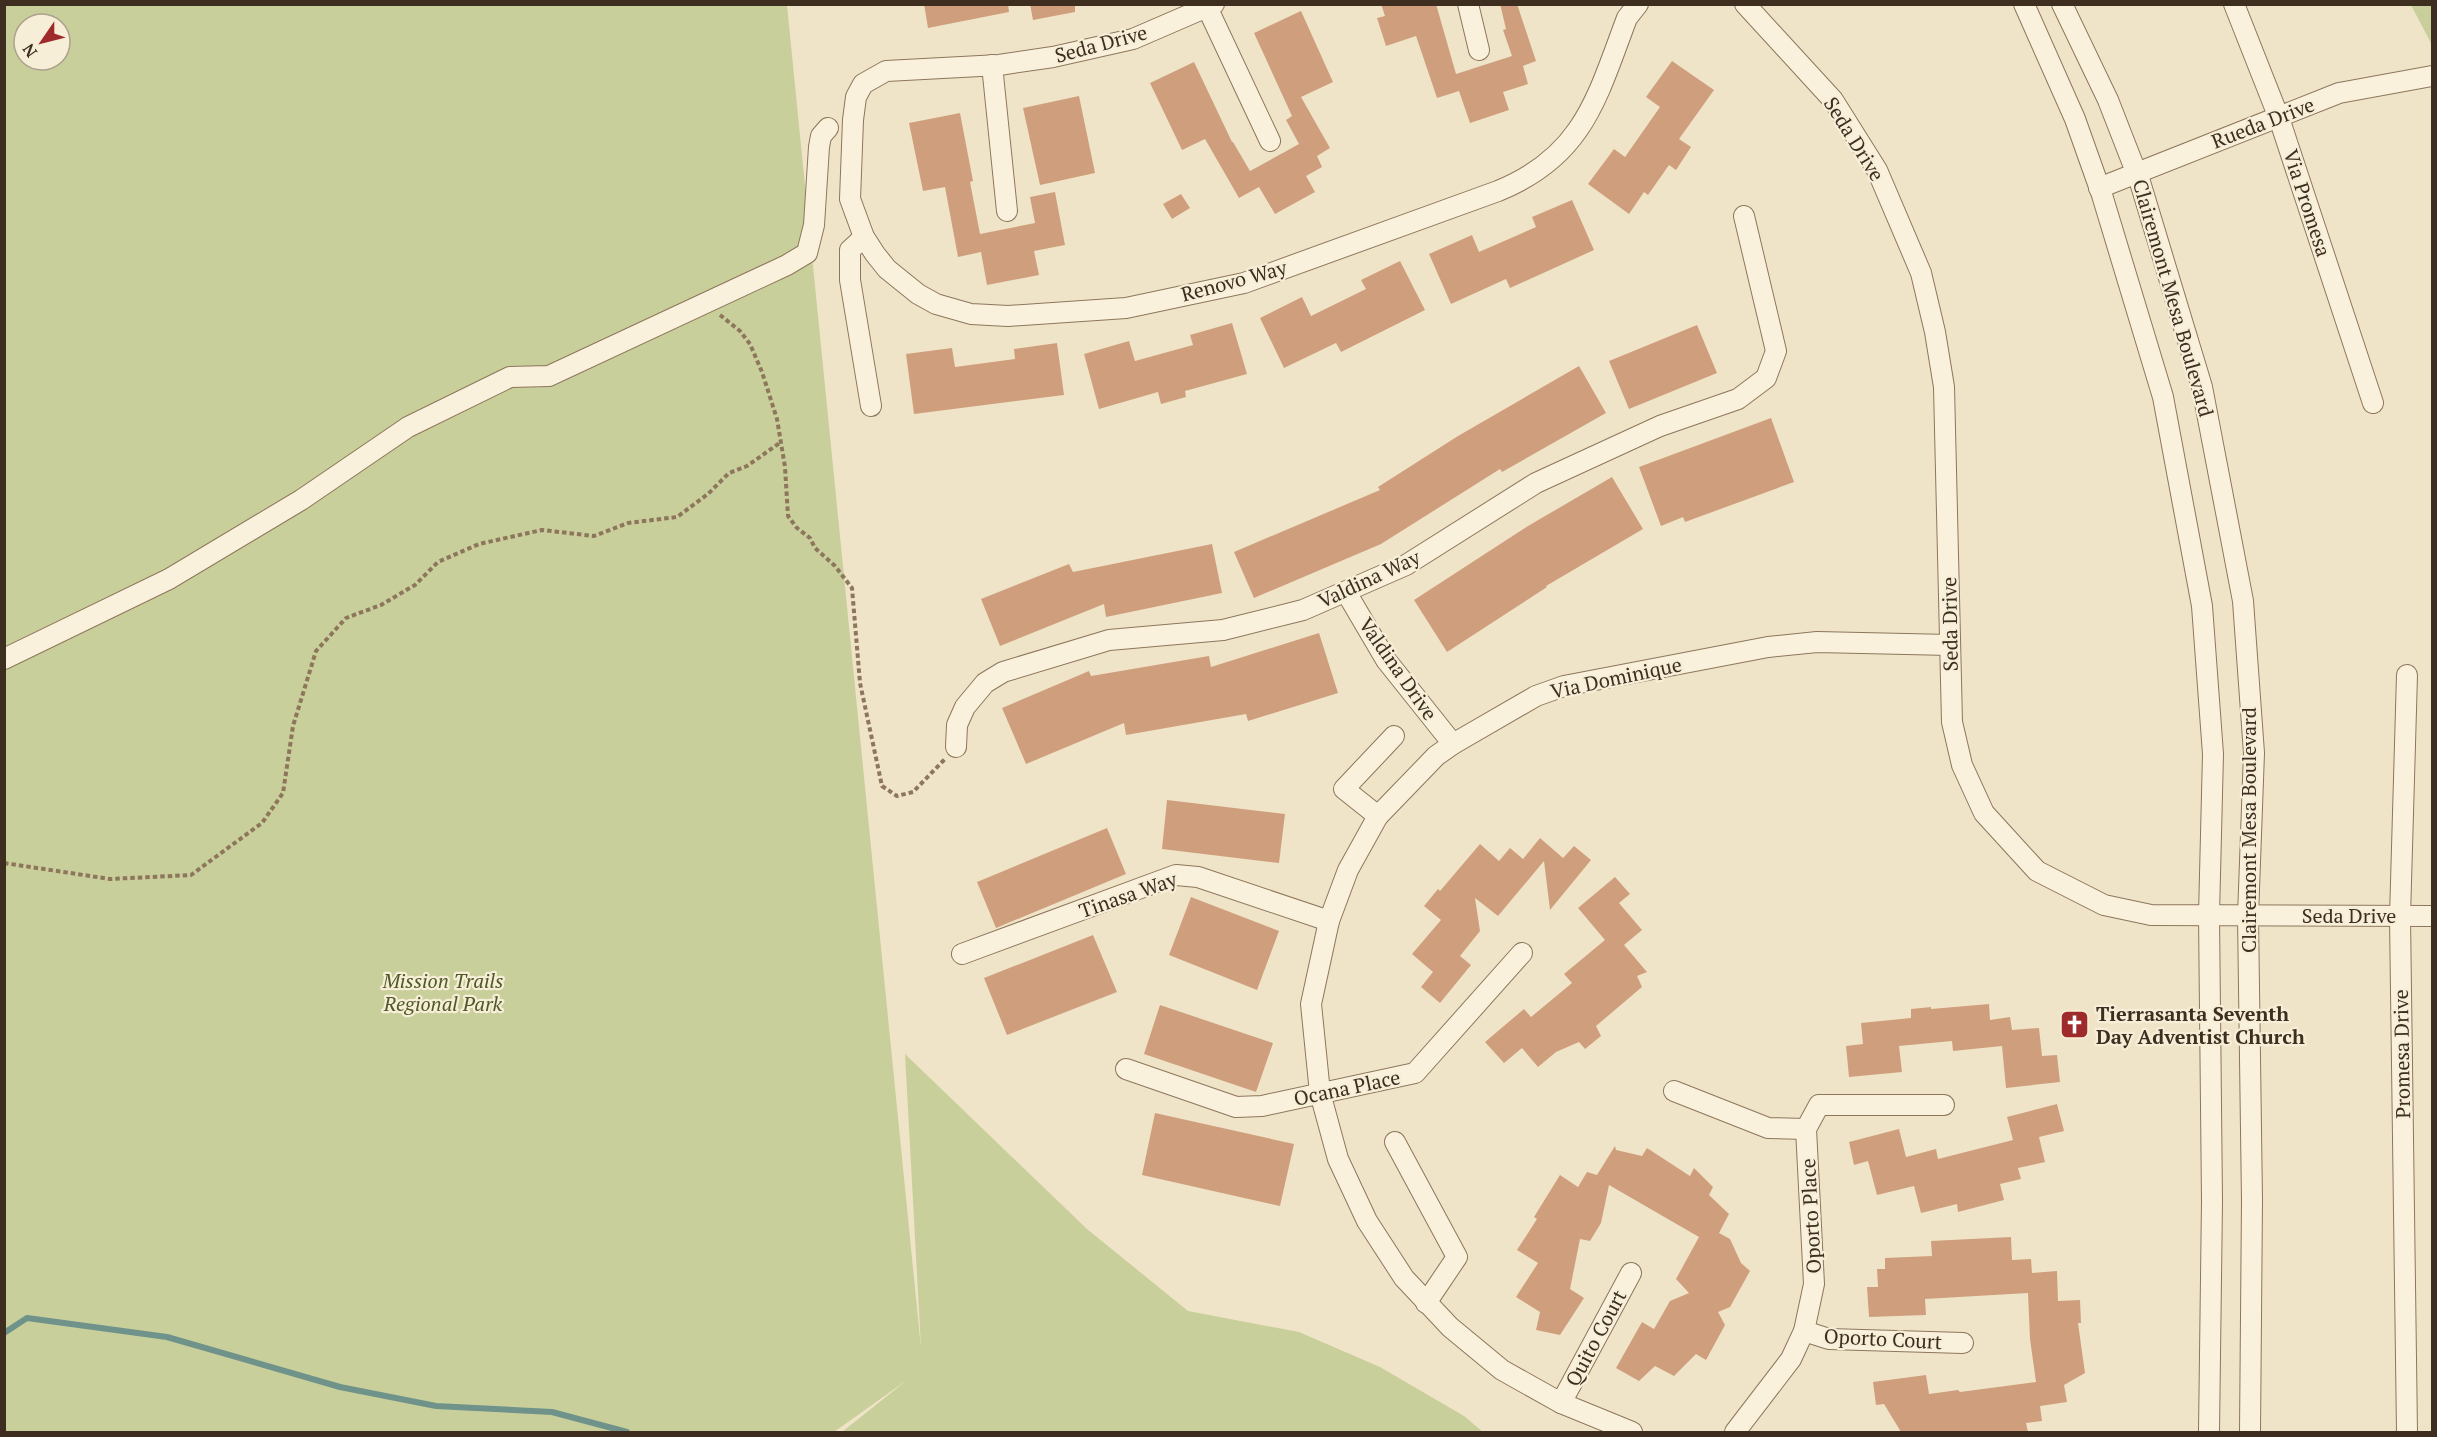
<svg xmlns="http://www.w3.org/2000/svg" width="2437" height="1437" font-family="'PT Serif',serif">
  <rect width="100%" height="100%" fill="#f0e4c8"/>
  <g fill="#c9cf9b" fill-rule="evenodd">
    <path d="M5,5H787L921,1348L905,1054L1087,1229L1188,1311L1299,1332L1380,1367L1464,1416L1483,1432H842L907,1380L834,1432H5ZM24,24H60V60H24Z"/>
    <path d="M2411,5H2432V45Z"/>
  </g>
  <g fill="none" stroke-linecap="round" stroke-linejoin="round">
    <path stroke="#6f938a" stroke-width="6" d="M4,1333L27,1318L167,1337L340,1387L436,1406L552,1412L627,1432"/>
  </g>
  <g fill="#cf9f7d">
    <path d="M924,4H1008L1009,12L928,28Z"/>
    <path d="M1030,4H1075V12L1033,20Z"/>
    <path d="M1381,4H1436L1456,74L1512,56L1503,30L1506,29L1500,4H1517L1536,61L1523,66L1528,84L1503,92L1509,110L1470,123L1459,91L1437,98L1416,36L1386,46L1377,18L1385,16Z"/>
    <path d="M1301,11L1333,82L1301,97L1330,148L1317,156L1322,167L1306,176L1315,192L1275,214L1259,187L1239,198L1205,139L1182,150L1150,83L1194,62L1232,142H1233L1250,171L1299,144L1286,120L1292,116L1254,33Z"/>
    <path d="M1672,61L1714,90L1679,139L1691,147L1676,170L1669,165L1648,195L1644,192L1629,214L1588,184L1614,149L1625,157L1660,107L1646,97Z"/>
    <path d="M1079,96L1095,173L1040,185L1023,108Z"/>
    <path d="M960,113L973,181L970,182L980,234L1035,223L1030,197L1055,192L1065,245L1034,251L1039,275L987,285L981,252L958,257L945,187L923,191L909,123Z"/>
    <path d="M1181,194L1190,208L1172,219L1163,204Z"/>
    <path d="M1572,200L1594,250L1510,288L1506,279L1451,304L1429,254L1472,235L1479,252L1536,227L1532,217Z"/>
    <path d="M1400,261L1425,310L1341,352L1336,343L1284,368L1260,318L1302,297L1311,316L1366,289L1361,280Z"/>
    <path d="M1232,323L1247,374L1185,391L1186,397L1161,404L1158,392L1099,409L1084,354L1129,341L1135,361L1193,345L1190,335Z"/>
    <path d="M1697,325L1717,373L1629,409L1609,361Z"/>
    <path d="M1057,343L1064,395L914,414L906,354L952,348L955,367L1015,359L1014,349Z"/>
    <path d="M1579,366L1606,413L1502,472L1500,469L1381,544L1254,598L1234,552L1380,490L1378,487L1458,436Z"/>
    <path d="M1771,418L1794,482L1685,522L1683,517L1661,526L1639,467Z"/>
    <path d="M1612,477L1643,529L1546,586L1547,587L1447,652L1414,600L1528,526Z"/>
    <path d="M1212,544L1222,593L1106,617L1104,604L1000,646L981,599L1069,564L1073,572Z"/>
    <path d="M1319,633L1338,693L1248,721L1246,714L1126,735L1124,723L1026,764L1002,708L1089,671L1091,676L1209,656L1211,667Z"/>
    <path d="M1167,800L1285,814L1279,863L1162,849Z"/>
    <path d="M1107,828L1126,874L996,928L977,882Z"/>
    <path d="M1540,838L1563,858L1574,846L1591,860L1550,910L1544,861L1498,916L1475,898L1480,931L1460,956L1471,965L1440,1003L1421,987L1433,972L1412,954L1441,920L1424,906L1438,889L1440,891L1480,844L1499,861L1510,848L1523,859Z"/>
    <path d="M1615,877L1630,894L1619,903L1642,930L1624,945L1647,972L1637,976L1642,987L1596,1026L1601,1036L1585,1049L1579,1042L1556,1052L1538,1067L1522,1048L1504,1063L1485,1042L1524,1009L1531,1017L1572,983L1564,974L1605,940L1578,908Z"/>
    <path d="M1191,897L1279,931L1257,990L1169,955Z"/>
    <path d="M1093,935L1117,992L1007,1035L984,978Z"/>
    <path d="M1989,1004L1990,1020L2010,1017L2012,1030L2039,1028L2042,1056L2057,1055L2060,1082L2006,1088L2002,1046L1953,1051L1952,1041L1899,1046L1902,1072L1849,1077L1846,1046L1863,1044L1861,1023L1911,1018V1009L1931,1007V1009Z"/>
    <path d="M1160,1005L1273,1043L1256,1092L1144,1054Z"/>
    <path d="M2057,1104L2064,1131L2039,1137L2045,1162L2018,1168L2021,1179L2000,1184L2004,1200L1958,1212L1957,1204L1921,1213L1914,1186L1877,1195L1868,1161L1854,1165L1849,1142L1899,1129L1906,1157L1936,1149L1938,1159L2013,1140L2007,1117Z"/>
    <path d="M1155,1113L1294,1144L1280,1206L1142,1175Z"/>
    <path d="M1615,1146L1616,1150L1642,1156L1647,1148L1690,1176L1694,1168L1713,1187L1709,1195L1729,1214L1719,1233L1730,1239L1741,1263L1750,1271L1730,1307L1718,1312L1725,1325L1706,1360L1696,1354L1674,1376L1655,1366L1639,1381L1616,1368L1642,1322L1654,1329L1670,1301L1689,1293L1676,1279L1699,1237L1609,1185L1601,1223L1590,1241L1580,1239L1570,1289L1584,1298L1560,1335L1536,1330L1540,1312L1516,1297L1538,1263L1517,1250L1537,1219L1534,1217L1560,1175L1578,1187L1587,1172L1597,1175Z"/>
    <path d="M2011,1237L2012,1260L2031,1259L2032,1273L2057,1271L2058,1301L2080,1300L2081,1323H2078L2085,1373L2064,1385L2067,1402L2040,1406L2042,1421L2026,1423L2028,1432H1901L1884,1404L1876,1405L1873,1382L1926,1375L1929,1394L1958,1390L1960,1392L2036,1382L2030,1339L2028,1293L1925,1299L1926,1315L1869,1317L1867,1287H1878L1877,1269H1885V1258L1932,1256L1931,1241Z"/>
  </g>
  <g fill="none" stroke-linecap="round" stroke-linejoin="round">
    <defs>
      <g id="minor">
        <path d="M1214,4L1133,39L1053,57L999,65L886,71L863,84L856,97L853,120L850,199L864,237L875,254L887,269L918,294L936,304L971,314L1008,316L1126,308L1244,283L1498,191C1584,156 1597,97 1627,18L1638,4"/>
        <path d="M1468,4L1479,50"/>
        <path d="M1745,4L1833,100L1877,170L1921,273L1935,332L1944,387L1952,722L1962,765L1984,813L2037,871L2104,905L2151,915L2432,916"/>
        <path d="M2024,4L2075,119L2102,195L2163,397L2202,606L2213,754L2209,915L2212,1201L2209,1432"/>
        <path d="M2062,4L2108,100L2140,182L2202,387L2243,601L2254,753L2248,916L2252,1201L2250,1432"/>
        <path d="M2234,4L2279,118L2373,403"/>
        <path d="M1207,7L1270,141"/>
        <path d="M992,65L1007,211"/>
        <path d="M2099,188L2339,93L2432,76"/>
        <path d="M864,237L850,250V280L871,406"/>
        <path d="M1346,592L1386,660L1453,744"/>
        <path d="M4,659L169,579L301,500L408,427L510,377L549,376L787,265L807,253L814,225L819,147L821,136L828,128"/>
        <path d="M2407,675L2400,917L2407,1432"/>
        <path d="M956,747L957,725L965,707L985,683L1003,672L1109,640L1223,630L1303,610L1406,565L1536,483L1660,426L1738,399L1766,378L1776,351L1744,216"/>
        <path d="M1378,816L1344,789L1394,736"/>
        <path d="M962,954L1176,875L1198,877L1329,921"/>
        <path d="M1126,1069L1236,1107L1262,1106L1415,1073L1522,953"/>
        <path d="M1674,1091L1768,1128L1806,1129"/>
        <path d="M1395,1142L1457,1257L1426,1303"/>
        <path d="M1804,1331L1829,1339L1963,1343"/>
        <path d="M1561,1403L1631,1273"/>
        <path d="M1632,1432L1561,1403L1502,1370L1450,1327L1404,1278L1367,1221L1338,1159L1320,1093L1311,1004L1329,921L1348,870L1378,816L1436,756L1453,744L1536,696L1564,686L1768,647L1817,642L1950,645"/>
        <path d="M1735,1432L1791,1359L1804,1331L1814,1284L1806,1129L1819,1105H1944"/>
      </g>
    </defs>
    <use href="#minor" stroke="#8d765c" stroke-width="22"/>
    <g stroke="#8d765c" stroke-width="4" stroke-dasharray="4.5 3" stroke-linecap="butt">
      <path d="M720,315L740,331L750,344L762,372L777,419L785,467L788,516L797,528L810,538L815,548L835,566L852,588L860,683L882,786L897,796L913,792L945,759"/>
      <path d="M4,863L110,879L191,875L262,823L283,793L293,726L316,651L346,618L381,605L415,585L438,562L479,544L542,530L594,536L628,523L677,517L708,494L729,473L747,466L781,442"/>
    </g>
    <use href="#minor" stroke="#faf1dc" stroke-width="20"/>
  </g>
  <defs>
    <symbol id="church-square" viewBox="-11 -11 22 22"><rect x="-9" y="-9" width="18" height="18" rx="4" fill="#9e2a2b" stroke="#f7eed8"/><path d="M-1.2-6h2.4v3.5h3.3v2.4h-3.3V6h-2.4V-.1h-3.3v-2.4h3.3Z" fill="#fff"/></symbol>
  </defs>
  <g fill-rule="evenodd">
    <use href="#church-square" x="2058" y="1008" width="33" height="33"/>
  </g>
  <g text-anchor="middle" stroke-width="4.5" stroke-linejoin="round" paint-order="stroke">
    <g font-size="20" fill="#3d2e20" stroke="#f7eed8">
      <text transform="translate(1101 44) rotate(-15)" y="7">Seda Drive</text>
      <text transform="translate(2263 123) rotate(-21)" y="7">Rueda Drive</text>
      <text transform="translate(1854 139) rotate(58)" y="7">Seda Drive</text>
      <text transform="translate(2307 203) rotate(72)" y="7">Via Promesa</text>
      <text transform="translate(1234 281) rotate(-15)" y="7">Renovo Way</text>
      <text transform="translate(2173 298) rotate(74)" y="7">Clairemont Mesa Boulevard</text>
      <text transform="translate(1369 579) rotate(-25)" y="7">Valdina Way</text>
      <text transform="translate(1950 624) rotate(-91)" y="7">Seda Drive</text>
      <text transform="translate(1398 669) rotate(55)" y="7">Valdina Drive</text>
      <text transform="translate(1616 678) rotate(-12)" y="7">Via Dominique</text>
      <text transform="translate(2249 830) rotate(-90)" y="7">Clairemont Mesa Boulevard</text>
      <text transform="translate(1128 895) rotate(-19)" y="7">Tinasa Way</text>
      <text x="2349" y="923">Seda Drive</text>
      <text transform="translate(2402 1054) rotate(-91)" y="7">Promesa Drive</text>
      <text transform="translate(1347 1088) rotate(-12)" y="7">Ocana Place</text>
      <text transform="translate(1811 1216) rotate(-93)" y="7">Oporto Place</text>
      <text transform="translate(1596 1338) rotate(-62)" y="7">Quito Court</text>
      <text transform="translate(1883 1339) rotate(3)" y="7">Oporto Court</text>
    </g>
    <g font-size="20" font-style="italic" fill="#4d5a26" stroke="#f7eed8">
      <text x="443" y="988">Mission Trails<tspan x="443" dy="23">Regional Park</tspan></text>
    </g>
    <g font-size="20" font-weight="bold" fill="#3d2e20" stroke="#f7eed8" text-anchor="start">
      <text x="2096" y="1021">Tierrasanta Seventh<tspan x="2096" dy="23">Day Adventist Church</tspan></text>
    </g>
  </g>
  <rect width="2437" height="1437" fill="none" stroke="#3d2e20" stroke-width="12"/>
  <g transform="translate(42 42) rotate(235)"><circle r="28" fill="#f7eed8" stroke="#ada18e" stroke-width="1.5"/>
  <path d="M0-4.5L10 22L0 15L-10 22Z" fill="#9e2a2b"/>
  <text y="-9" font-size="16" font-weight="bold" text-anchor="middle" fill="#3d2e20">N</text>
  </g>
</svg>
